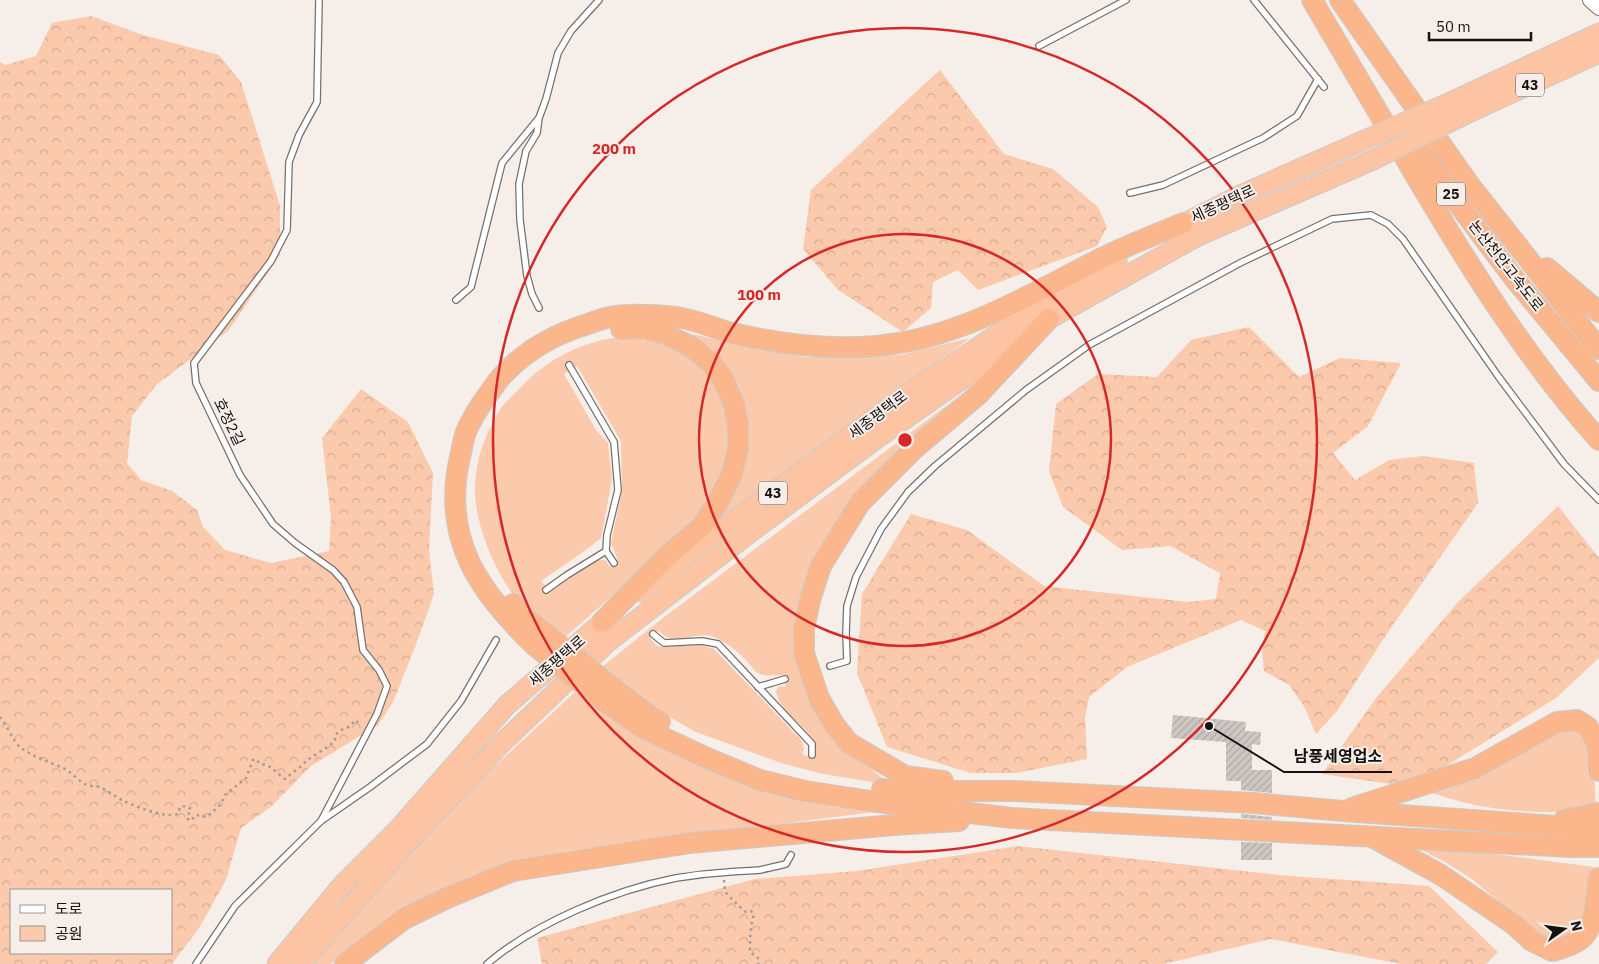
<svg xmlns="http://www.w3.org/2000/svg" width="1599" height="964" font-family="'IBM Plex Sans','Noto Sans KR',sans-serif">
  <defs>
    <pattern id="forest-crowns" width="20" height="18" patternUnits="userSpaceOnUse" patternTransform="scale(1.25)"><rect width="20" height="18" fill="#fbc9ac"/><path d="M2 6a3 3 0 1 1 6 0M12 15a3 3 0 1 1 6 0" fill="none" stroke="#d6ac93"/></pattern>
    <pattern id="building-hatch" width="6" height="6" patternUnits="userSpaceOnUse" patternTransform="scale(1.25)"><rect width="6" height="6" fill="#cec6c2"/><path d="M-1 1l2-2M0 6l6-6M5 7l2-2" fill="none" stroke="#b0a9a6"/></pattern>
  </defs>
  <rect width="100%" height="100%" fill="#f6eee9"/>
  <g fill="#fbc9ac" fill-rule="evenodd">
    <path d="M676,330L705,337L805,357H866L900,355L970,338L719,520L724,504L743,468L748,430L744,403L737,384L715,353L691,337Z"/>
    <path d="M647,337L672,344L707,370L721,391L730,418V440L726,470L695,523L563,639C545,625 526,611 512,593C492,565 473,518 475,484C476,457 487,431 500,409C505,402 513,396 518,390C540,366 567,349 598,341C613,336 631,338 647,337ZM577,366L621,441L622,491L611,543L618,560L610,567L605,560H598L550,590L541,581L586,550L601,538L612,479L608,443L596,430L564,374Z"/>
    <path d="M970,388L872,481L797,633L854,755L891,785L823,774L784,764L696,732L661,712L624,687L602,667L663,618ZM659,631C675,649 694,630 714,637C726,642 737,651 746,660C751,666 755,673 763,675C769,676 776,675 782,675L786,687L780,686L776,690C779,718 818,726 816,758L803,755L804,748L801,740L714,649L701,645L661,647L656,645L650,638Z"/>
    <path d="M575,692L589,702L838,805L874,812L568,851L513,862L447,888L400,909L331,964H313L420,839L483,777Z"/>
    <path d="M1560,728L1580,731L1590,744L1594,769L1596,809C1553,815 1500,812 1458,801C1447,798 1436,794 1425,791Z"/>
    <path d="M1418,848L1487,853L1594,867L1583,925L1573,935L1555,943L1544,939L1473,880L1447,863Z"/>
  </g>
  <g fill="url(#forest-crowns)" fill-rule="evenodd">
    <path d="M91,16L143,35L219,55L241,82L280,206V255L228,331L156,385L132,416L127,463L141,480L172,491L197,510L203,527L225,550L271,563L329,551L331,517L322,438L361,389L408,422L433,473L429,550L434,594L415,647L393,702L378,725L311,766L272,806L241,828L226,880L199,928L172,964H0V62L5,65L36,56L52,23ZM11,890H171V953H11Z"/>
    <path d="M940,70L1004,154L1053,169L1098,207L1107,227L1097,246L978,290L958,270L933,282L931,308L903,332L838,290L803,249L811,190L907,100Z"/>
    <path d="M1249,327L1299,377L1340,358L1401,363L1368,426L1333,453L1355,480L1389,460L1423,456L1474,463L1478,503L1386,635L1337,711L1316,734L1304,706L1289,685L1264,671L1262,652L1265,631L1241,620L1127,667L1089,697L1085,718L1087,759L1016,773H971L887,747L857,673L862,594L911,514L967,530L1044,586L1188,602L1216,599L1220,573L1170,546L1122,550L1063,507L1049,471L1056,404L1098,374L1157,377L1191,340Z"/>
    <path d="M1558,506L1599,558V658L1556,698L1412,787L1322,774L1376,698L1459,601Z"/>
    <path d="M1018,846L1278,875L1429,886L1498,952L1486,964H1401L1271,939L1163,964H542L537,938L755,879L857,871Z"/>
  </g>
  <g fill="url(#building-hatch)">
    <path d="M1173,715L1246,722L1245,731L1261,732L1260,745L1252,744V770H1272V793L1241,790V781H1226V742L1171,738Z"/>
    <path d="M1241,814L1272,817V820L1241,818Z"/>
    <path d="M1241,842L1272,843V860H1241Z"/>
  </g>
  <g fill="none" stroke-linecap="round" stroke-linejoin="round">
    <defs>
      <g id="service">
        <path d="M319,0L317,102L299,135L289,162L287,230L271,261L194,363L196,383L240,475L273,524L295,543L333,570L344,582L357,607L363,650L379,670L387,686L377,714L321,821"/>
        <path d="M1254,0L1324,87"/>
        <path d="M1039,46L1126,0"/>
        <path d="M1130,193L1163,185L1263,138L1297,116L1318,79"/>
        <path d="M456,300L471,287L502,163L538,119"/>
        <path d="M539,308L532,294L527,276L520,220L519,184L526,151L537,133L539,118L546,99L558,53L571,31L599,0"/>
        <path d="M569,365L614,442L618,490L607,535L606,551L614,563"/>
        <path d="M546,590L567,575L606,551"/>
        <path d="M653,634L664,643L702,641L718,644L812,744V755"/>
        <path d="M830,666L847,661L846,633L847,606L856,577L881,529L908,492L935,466L1026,390L1089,345L1240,263L1332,219L1371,215L1388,224L1403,239L1498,376L1564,464L1599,500"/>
        <path d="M758,687L785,679"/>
        <path d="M196,964L235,906L321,821L370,787L427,744L461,701L496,640"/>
        <path d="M487,964C535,923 614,890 676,878C694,875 712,873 729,872C739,871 750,871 760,870C769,868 777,866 786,864L791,855"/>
      </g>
      <path id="tertiary" d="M1590,0L1599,8"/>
      <g id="trunk">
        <path d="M1457,99L1599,33"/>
        <path d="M1464,115L1599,53"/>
        <path d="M1169,231L1240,195L1360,142"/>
        <path d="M641,592L709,539L913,390L1066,289L1117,261"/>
        <path d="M277,964L342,885L399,828L507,705L613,613"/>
        <path d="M300,964L406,844L501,744L608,642L751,532L879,437L1049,319L1198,236L1373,160"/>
      </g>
      <g id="motorway">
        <path d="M1312,0C1344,54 1376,109 1408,163C1465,260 1524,356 1599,440"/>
        <path d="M1340,0L1469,184L1599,349"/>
        <path d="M1403,126L1446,188L1513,277L1599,381"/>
        <path d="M1547,268L1599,312"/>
        <path d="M513,604L525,618L546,634"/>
        <path d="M602,622L665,558L701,527L717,504L732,474L738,449V426L734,404L723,379L712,364L693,348L668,335L644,328L621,329"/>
        <path d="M534,645C479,591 441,539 460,457C462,449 463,440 466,432C471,420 479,407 487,396C493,388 498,379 506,372C528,349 556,334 585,325C593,322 602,319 610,317C630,313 657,315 677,317C696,320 714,328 732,333C784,345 839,352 892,344C966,334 1032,293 1098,260C1125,246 1155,235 1183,223"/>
        <path d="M608,684L651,717L660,722"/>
        <path d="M596,695L643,728L707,758L760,780L805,791L877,802L1012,818L1571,847H1599"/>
        <path d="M943,781L905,776L849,743L834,724L819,698L804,653V629L810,600L821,566L860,503L914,449L979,394L1049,319"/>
        <path d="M882,789L901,791H1014L1254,803L1343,811L1599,829"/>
        <path d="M1352,808L1475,768L1557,722L1577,720L1588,727L1598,745L1599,771"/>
        <path d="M1564,820L1599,813"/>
        <path d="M1374,838L1441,875L1513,924L1532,941L1552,951C1562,948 1576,945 1584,936C1596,923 1596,895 1599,878"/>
        <path d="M345,964L404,919L447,898L513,871L690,843L894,825L959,821"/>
      </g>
    </defs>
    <use href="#service" stroke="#77706c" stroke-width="8"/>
    <use href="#tertiary" stroke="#77706c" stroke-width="16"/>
    <use href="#trunk" stroke="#cbcbca" stroke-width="21"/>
    <use href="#motorway" stroke="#cbcbca" stroke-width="22"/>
    <g stroke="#a29c99" stroke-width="2.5" stroke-dasharray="2.5 4" stroke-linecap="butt">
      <path d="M0,717C7,725 13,742 21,748C34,757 49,762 63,768C72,772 77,780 85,784C89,787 94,785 99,787C109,791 117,798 126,802C140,808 164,818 178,814L180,807L186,806L191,809L187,818L190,821L196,815L207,817L221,804L225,795L246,778L253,760L256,759L260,764C271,764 276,773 285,779C291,773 302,767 306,761L333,743L335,740V735L341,730L347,728L356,720L360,726"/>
      <path d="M724,880L725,892L743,910L746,912L751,911L754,914C750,927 750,939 750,952L759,959L758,964"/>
    </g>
    <use href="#service" stroke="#fff" stroke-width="5.5"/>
    <use href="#tertiary" stroke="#fff" stroke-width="14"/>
    <use href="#trunk" stroke="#fcc4a3" stroke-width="19"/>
    <use href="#motorway" stroke="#fcb68c" stroke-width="20"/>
    <defs>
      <g id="trunk-bridge">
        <path d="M1360,142L1457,99"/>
        <path d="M1373,160L1464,115"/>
      </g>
      <g id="motorway-bridge">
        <path d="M546,634L608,684"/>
        <path d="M534,645L596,695"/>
      </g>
    </defs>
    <use href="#trunk-bridge" stroke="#cbcbca" stroke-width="21" stroke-linecap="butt"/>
    <use href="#motorway-bridge" stroke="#cbcbca" stroke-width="22" stroke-linecap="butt"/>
    <use href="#trunk-bridge" stroke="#fcc4a3" stroke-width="19"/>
    <use href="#motorway-bridge" stroke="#fcb68c" stroke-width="20"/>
  </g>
  <g fill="none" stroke="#d62828" stroke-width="2.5">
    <circle cx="905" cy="440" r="206"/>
    <circle cx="905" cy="440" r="412"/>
  </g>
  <g text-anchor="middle" stroke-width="4" stroke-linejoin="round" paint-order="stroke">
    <g fill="#f6eee9" stroke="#585351" stroke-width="1">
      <rect x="1516" y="73.5" width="28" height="23" rx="4"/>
      <rect x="1437" y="182.5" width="28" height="23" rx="4"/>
      <rect x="759" y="481.5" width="28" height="23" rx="4"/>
    </g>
    <g font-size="14" font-weight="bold" fill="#141110">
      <text x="1530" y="90">43</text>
      <text x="1451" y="199">25</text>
      <text x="773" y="498">43</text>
    </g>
    <g font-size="15" fill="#141110" stroke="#f6eee9">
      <text transform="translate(1223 204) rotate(-25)" y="5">세종평택로</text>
      <text transform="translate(1506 266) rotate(52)" y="5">논산천안고속도로</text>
      <text transform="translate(878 415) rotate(-37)" y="5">세종평택로</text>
      <text transform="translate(229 422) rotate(64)" y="5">호정2길</text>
      <text transform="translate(557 661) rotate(-41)" y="5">세종평택로</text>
    </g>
  </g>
  <circle cx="905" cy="440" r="8" fill="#d62828" stroke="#f6eee9" stroke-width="2.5"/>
  <g font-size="15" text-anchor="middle" font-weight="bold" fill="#d62828" stroke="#f6eee9" stroke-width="4" stroke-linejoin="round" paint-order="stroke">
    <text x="614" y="154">200 m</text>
    <text x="759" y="300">100 m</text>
  </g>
  <path fill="none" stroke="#141110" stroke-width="2" d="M1209 726L1284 772H1392"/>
  <circle fill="#141110" stroke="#f6eee9" stroke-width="2" cx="1209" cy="726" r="5"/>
  <g font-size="16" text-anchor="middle" font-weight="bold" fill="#141110" stroke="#f6eee9" stroke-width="4" stroke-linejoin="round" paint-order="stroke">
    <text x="1338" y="762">남풍세영업소</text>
  </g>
  <rect x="10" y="889" width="162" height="65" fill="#f6eee9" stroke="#9c9692"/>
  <rect x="20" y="905" width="25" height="8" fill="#ffffff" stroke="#9c9692"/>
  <text x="55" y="914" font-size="15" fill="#141110">도로</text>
  <rect x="20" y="926" width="25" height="15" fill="#fbc9ac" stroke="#9c9692"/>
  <text x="55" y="939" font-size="15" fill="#141110">공원</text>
  <g transform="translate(1564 929) rotate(76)" stroke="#f6eee9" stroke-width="4" paint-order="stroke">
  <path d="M0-4L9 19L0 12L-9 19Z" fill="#141110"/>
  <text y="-8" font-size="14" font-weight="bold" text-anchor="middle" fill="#141110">N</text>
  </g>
  <path d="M1429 32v8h102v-8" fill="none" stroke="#141110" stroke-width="2.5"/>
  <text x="1436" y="32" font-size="15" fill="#141110" stroke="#f6eee9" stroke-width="4" paint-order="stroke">50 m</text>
</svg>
